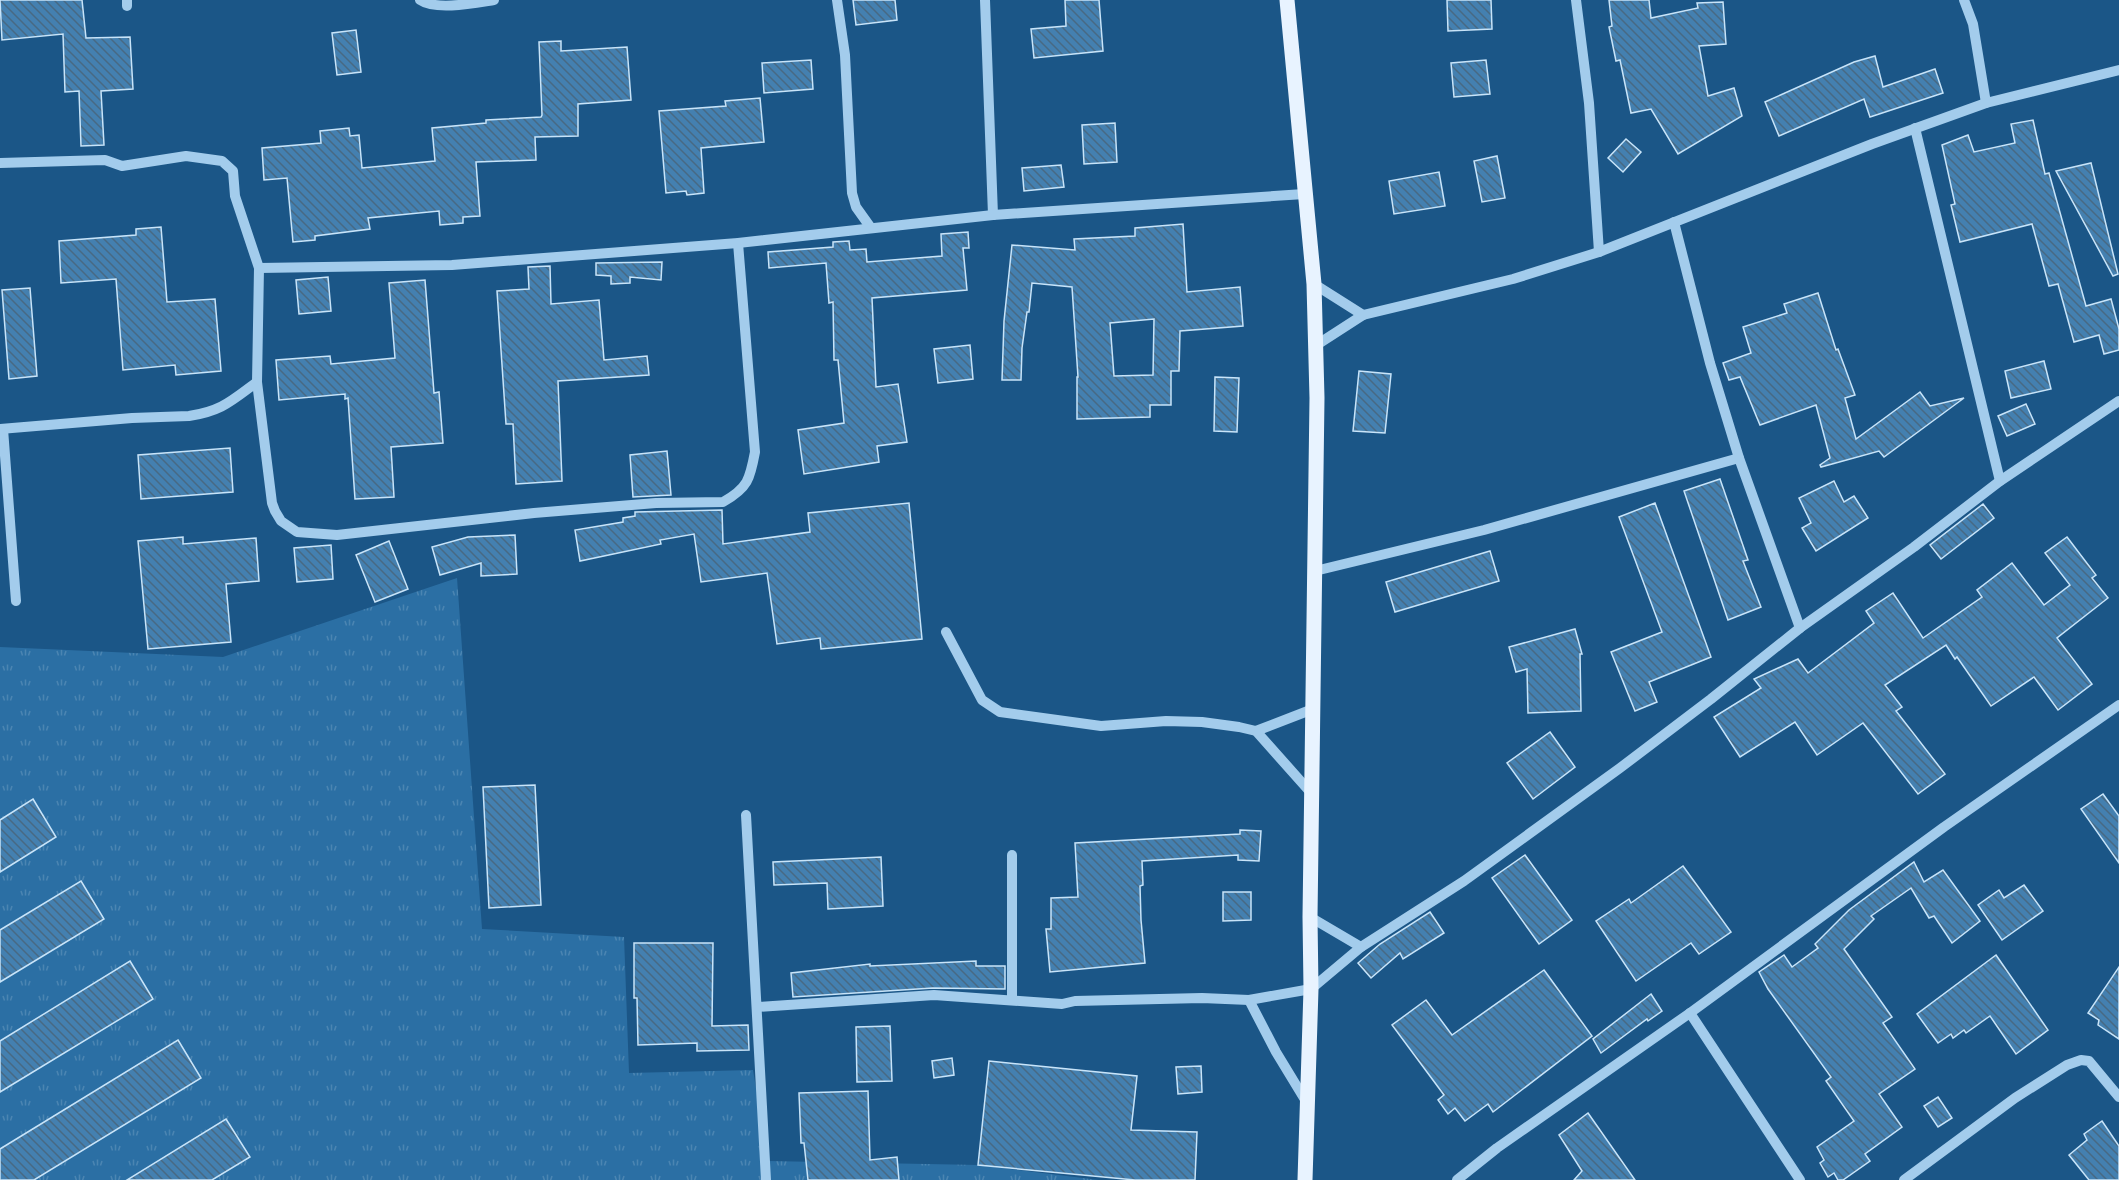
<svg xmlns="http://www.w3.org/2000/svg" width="2119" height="1180" font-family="Lato,sans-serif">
  <defs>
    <pattern id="grass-tufts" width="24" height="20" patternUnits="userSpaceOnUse" patternTransform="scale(1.5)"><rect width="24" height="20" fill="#2b6fa4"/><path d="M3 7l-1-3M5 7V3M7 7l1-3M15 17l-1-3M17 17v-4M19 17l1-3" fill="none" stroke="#4b85b2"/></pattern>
    <pattern id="building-back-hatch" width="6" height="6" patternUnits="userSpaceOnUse" patternTransform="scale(1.5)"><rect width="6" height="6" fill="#4480b0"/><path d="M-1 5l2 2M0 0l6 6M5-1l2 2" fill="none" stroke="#486983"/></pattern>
  </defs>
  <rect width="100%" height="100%" fill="#1b5687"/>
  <path fill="url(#grass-tufts)" d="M457,578L482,929L624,937L629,1073L753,1070L768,1161L978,1165L1099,1180H0V647L223,657Z"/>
  <g fill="url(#building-back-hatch)" stroke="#c8e4f9" stroke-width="1.5" fill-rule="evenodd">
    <path d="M0,0H82L86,38L130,37L133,89L101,91L104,145L81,146L79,91L65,92L63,34L2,40Z"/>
    <path d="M853,0H895L897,20L856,25Z"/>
    <path d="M1065,0H1099L1103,51L1034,58L1031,29L1066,26Z"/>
    <path d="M1447,0H1491L1492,29L1448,31Z"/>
    <path d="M1609,0H1649L1651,18L1698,8L1697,3L1723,2L1726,44L1699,46L1708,96L1734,88L1742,116L1678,154L1651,109L1631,113L1620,60L1616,61L1609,27L1612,26Z"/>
    <path d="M356,30L361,72L337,75L332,33Z"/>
    <path d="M561,41V51L627,47L631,100L578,104V136L535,137L536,160L476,162L480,216L463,217V223L440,225L439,211L368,218L370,229L315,236V240L293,242L287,178L264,180L262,148L321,143L320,131L349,128L350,136L359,135L362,168L435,161L432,128L486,123V120L541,117L542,115L539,42Z"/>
    <path d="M1875,56L1883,87L1935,69L1943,93L1870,117L1864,99L1779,136L1765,102L1854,62Z"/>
    <path d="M811,60L813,89L764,93L762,63Z"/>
    <path d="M1486,60L1490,94L1454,97L1451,63Z"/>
    <path d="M760,98L764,142L701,148L704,193L687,195L686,191L666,193L659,111L726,106L725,101Z"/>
    <path d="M2033,120L2045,174L2049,173L2086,306L2111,299L2119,329V350L2104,354L2099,335L2074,342L2058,284L2049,286L2032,224L1960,242L1951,205L1955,204L1942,145L1968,135L1974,152L2015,143L2011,124Z"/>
    <path d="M1115,123L1117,162L1084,164L1082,125Z"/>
    <path d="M1626,139L1641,152L1623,172L1608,158Z"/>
    <path d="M1497,156L1505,198L1482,202L1474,161Z"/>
    <path d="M2091,163L2118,274L2113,276L2056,171Z"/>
    <path d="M1061,165L1064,187L1024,191L1022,168Z"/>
    <path d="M1439,172L1445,206L1394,214L1389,181Z"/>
    <path d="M1183,224L1187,292L1240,287L1243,326L1180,331L1179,371H1171V405H1150V417L1077,419V377H1078L1072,287L1032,283L1029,312H1027L1022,348L1021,380H1002L1004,321L1012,245L1075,250L1074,239L1135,236V228ZM1154,319L1153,375L1114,376L1110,323Z"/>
    <path d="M161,227L167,302L215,299L221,371L176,375L175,365L123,370L116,279L61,283L59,241L136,235V229Z"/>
    <path d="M968,232L969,248H963L967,290L872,298L876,387L898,384L907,442L877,446L879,462L804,474L798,430L844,423L838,360H834L833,302L829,303L826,263L769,268L768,252L833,247V242L849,241L850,250L866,249L867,262L942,256L941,234Z"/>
    <path d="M662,262L661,280L630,277V283L611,284V276L596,275V263Z"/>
    <path d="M550,266L551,304L599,300L604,360L647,356L649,375L558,381L562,481L516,484L513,424H506L497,291L529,289L528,267Z"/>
    <path d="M328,277L331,311L299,314L296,280Z"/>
    <path d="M425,280L434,393L439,392L443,443L391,447L394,497L355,499L348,398L345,399V394L279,400L276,360L330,356L331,364L395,358L389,283Z"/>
    <path d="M30,288L37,376L9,379L2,290Z"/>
    <path d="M1818,293L1836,350L1838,349L1855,395L1845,398L1856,439L1920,392L1930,406L1964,398L1884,457L1879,451L1821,467L1820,465L1830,458L1816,405L1760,425L1740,377L1729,380L1723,363L1751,353L1743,327L1787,313L1784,304Z"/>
    <path d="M970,345L973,379L938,383L934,349Z"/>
    <path d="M2044,361L2051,389L2011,398L2005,371Z"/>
    <path d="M1359,371L1391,374L1385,433L1353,431Z"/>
    <path d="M1215,377L1239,378L1237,432L1214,431Z"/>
    <path d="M2026,404L2035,424L2007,436L1998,416Z"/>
    <path d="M230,448L233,492L141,499L138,455Z"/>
    <path d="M667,451L671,495L633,497L630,455Z"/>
    <path d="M1720,479L1748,560L1743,561L1761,607L1728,620L1684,491Z"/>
    <path d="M1834,481L1844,502L1854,496L1868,518L1816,551L1802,528L1811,523L1799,498Z"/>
    <path d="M909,503L922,639L821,649L820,638L777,644L767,573L701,582L694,534L660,540L661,544L580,561L575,530L623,522V518L635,516V512L722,510L723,544L810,532L808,513Z"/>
    <path d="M1655,503L1711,657L1649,682L1657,702L1635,711L1611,652L1662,632L1619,517Z"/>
    <path d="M1983,504L1994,518L1941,559L1930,545Z"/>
    <path d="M515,535L517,574L481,576V563L440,575L432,547L468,537Z"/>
    <path d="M183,537V544L256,538L259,581L226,584L231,642L148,649L138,541Z"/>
    <path d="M2067,537L2096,575L2092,578L2108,598L2057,638L2092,684L2058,710L2034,677L1991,706L1957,657L1955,659L1946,645L1885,685L1902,707L1896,711L1945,774L1918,794L1863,723L1817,755L1795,722L1740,757L1714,717L1761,688L1754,679L1798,659L1808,673L1874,623L1866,611L1893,593L1923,638L1982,597L1977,590L2012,563L2044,605L2070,585L2045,553Z"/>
    <path d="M389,541L408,589L375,602L356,555Z"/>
    <path d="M331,545L333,579L297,582L294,548Z"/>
    <path d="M1490,551L1499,581L1395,612L1386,582Z"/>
    <path d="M1575,629L1582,654H1580L1581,711L1528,713L1527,669L1516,672L1509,647Z"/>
    <path d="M1550,732L1575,767L1533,799L1507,763Z"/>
    <path d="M535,785L541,905L489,908L483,787Z"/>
    <path d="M2103,794L2119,816V863L2081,809Z"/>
    <path d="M33,799L56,837L0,872V820Z"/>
    <path d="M1240,830L1261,831L1259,861L1238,860V855L1142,861L1143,885L1140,886L1141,920L1145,963L1050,972L1046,929H1051V898L1078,897L1075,843L1240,834Z"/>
    <path d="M1525,855L1572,920L1539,944L1492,878Z"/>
    <path d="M881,857L883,906L828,909L827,883L774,885L773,862Z"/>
    <path d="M1914,862L1924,882L1943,870L1980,921L1952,943L1934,916L1929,918L1911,888L1871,916L1874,919L1844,949L1892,1017L1883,1023L1915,1069L1879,1094L1902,1127L1865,1154L1870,1161L1843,1180H1838L1834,1173L1828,1177L1820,1163L1824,1160L1817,1147L1854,1121L1826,1081L1831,1077L1768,989L1759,972L1784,955L1792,967L1818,948L1815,944L1849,910Z"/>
    <path d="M1683,866L1731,932L1699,954L1691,943L1636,981L1596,921L1629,899L1631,903Z"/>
    <path d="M81,881L104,919L0,982V930Z"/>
    <path d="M2024,885L2043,911L2002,940L1978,905L1999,890L2004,898Z"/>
    <path d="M1223,892H1251V920L1223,921Z"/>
    <path d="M1430,912L1444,933L1403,959L1400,953L1371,978L1358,963L1380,944Z"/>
    <path d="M634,943H713L712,1026L748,1025L749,1050L697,1051V1043L638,1045L637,998H634Z"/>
    <path d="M1996,955L2048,1030L2016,1054L1990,1016L1966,1033L1964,1030L1953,1038L1951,1034L1938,1043L1917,1014Z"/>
    <path d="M130,961L153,999L0,1092V1041Z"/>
    <path d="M976,961V966H1005V989L933,988L793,997L791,973L870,964V966Z"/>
    <path d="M2119,967V1039L2098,1025L2099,1020L2088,1013Z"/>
    <path d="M1544,970L1592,1036L1493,1112L1488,1104L1465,1121L1455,1108L1448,1114L1438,1100L1444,1095L1392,1025L1426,1000L1452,1035Z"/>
    <path d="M1651,994L1662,1011L1648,1021L1647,1019L1601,1053L1593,1039Z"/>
    <path d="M890,1026L892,1081L857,1082L856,1027Z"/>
    <path d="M178,1040L201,1078L34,1180H0V1149Z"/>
    <path d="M952,1058L954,1075L934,1078L932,1061Z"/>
    <path d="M989,1061L1137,1076L1131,1130L1197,1132L1195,1180H1135L978,1165Z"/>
    <path d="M1201,1066L1202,1092L1178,1094L1176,1067Z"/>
    <path d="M868,1091L870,1160L897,1157L899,1180H808L804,1143H801L799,1093Z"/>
    <path d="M1938,1097L1952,1118L1938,1127L1924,1106Z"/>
    <path d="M1588,1113L1635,1180H1574L1582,1171L1559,1135Z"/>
    <path d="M226,1119L250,1157L212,1180H127Z"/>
    <path d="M2102,1121L2119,1146V1180H2089L2069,1155L2087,1140L2084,1134Z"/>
  </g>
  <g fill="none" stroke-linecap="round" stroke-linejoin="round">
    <g stroke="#a3ccec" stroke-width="10">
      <path d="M420,0C436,11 475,3 494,0"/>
      <path d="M837,0L845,55L852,193L856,207L871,228"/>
      <path d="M985,0L993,215"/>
      <path d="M1576,0L1589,103L1599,252"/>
      <path d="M1964,0L1973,24L1986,103"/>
      <path d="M127,6V0"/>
      <path d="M1915,128L2000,481"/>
      <path d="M0,163L105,160L122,166L186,156L222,161L233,171L235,196L259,268L257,382L272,503L275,511L281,521L297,532L337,535L534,513L656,503L723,502C748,488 750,479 755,452L738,243"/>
      <path d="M1674,222L1710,363L1739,458L1800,628"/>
      <path d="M259,268L452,265L738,243L993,215L1304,194"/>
      <path d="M1314,284L1363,315"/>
      <path d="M1315,346L1363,315L1513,279L1599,252L1872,144L1986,103L2119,70"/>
      <path d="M0,429L132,418L189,416C222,411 231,401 257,382"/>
      <path d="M3,429L16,601"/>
      <path d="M1315,571L1484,530L1739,458"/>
      <path d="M946,632L982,700L1000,712L1101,726L1166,721L1202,722L1239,727L1256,731L1312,794"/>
      <path d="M1256,731L1313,709"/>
      <path d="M746,815L766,1180"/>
      <path d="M1012,855V1000"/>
      <path d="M1310,917L1361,947"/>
      <path d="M1249,1000L1276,1052L1307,1103"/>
      <path d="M757,1007L934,995L1062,1004L1075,1001L1202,998L1249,1000L1311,989L1361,947L1464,881L1620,768L1711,699L1800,628L1914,547L2000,481L2119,401"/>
      <path d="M1690,1013L1800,1180"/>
      <path d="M1457,1180L1497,1148L1690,1013L1944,827L2119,705"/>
      <path d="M1904,1180L2015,1098L2067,1065L2081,1060L2089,1061L2119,1097"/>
    </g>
    <path stroke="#e8f3ff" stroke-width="15" d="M1287,0L1314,284L1317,398L1310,917L1311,989L1305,1180"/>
  </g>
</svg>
